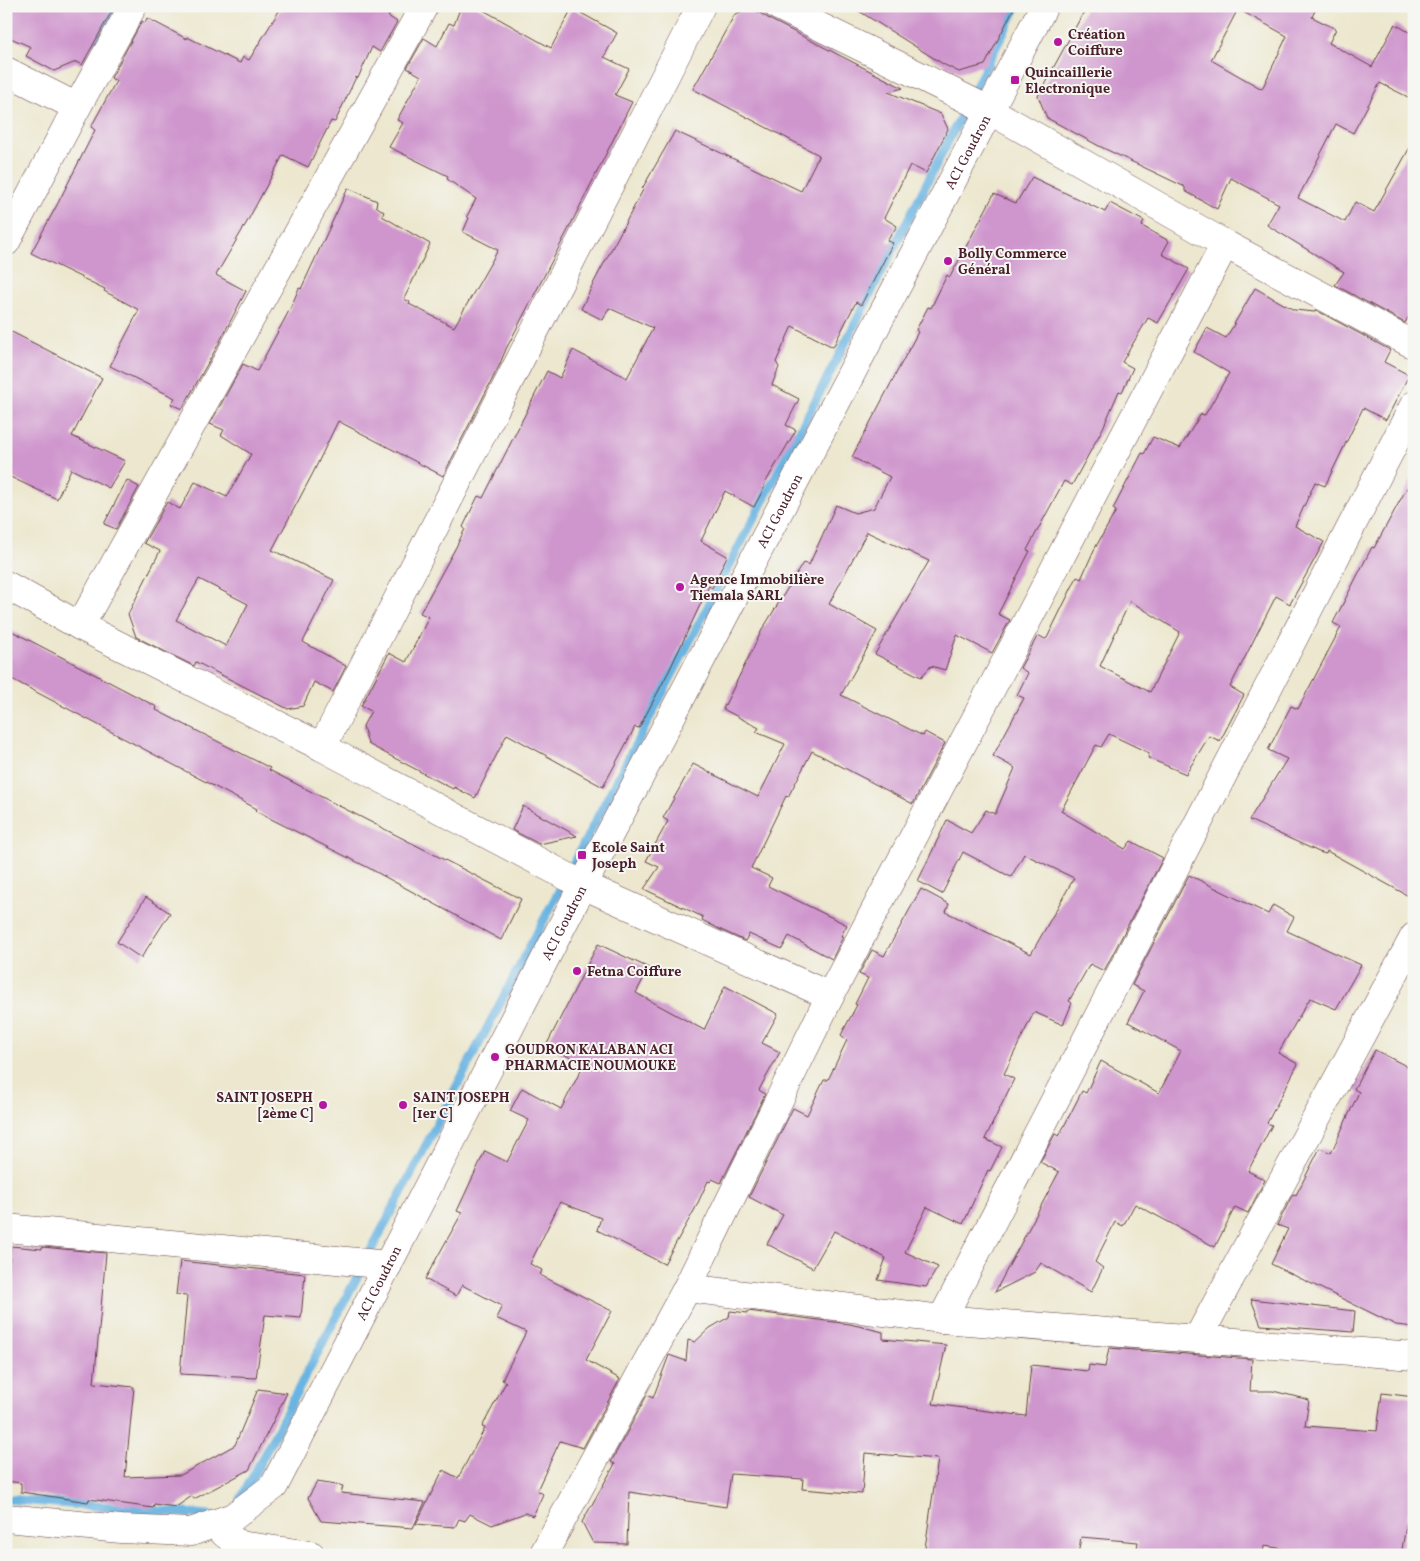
<svg xmlns="http://www.w3.org/2000/svg" width="1420" height="1561" font-family="Vollkorn,serif">
  <rect width="100%" height="100%" fill="#f6f6f2"/>
  <filter id="ink" filterUnits="userSpaceOnUse"><feTurbulence type="fractalNoise" baseFrequency=".02" numOctaves="2"/><feDisplacementMap in="SourceGraphic" scale="10" xChannelSelector="R" yChannelSelector="G"/><feConvolveMatrix kernelMatrix="1 2 1 2 8 2 1 2 1" color-interpolation-filters="sRGB"/></filter>
  <filter id="wash" filterUnits="userSpaceOnUse"><feTurbulence type="fractalNoise" baseFrequency=".0096" numOctaves="4" result="noise"/><feDisplacementMap in="SourceGraphic" scale="20" xChannelSelector="R" yChannelSelector="G"/><feGaussianBlur stdDeviation="1.12" result="paint"/><feColorMatrix in="noise" values="0 0 0 0 0 0 0 0 0 0 0 0 0 0 0 0 0 1.4 0 .05"/><feComposite in="paint" operator="in"/></filter>
  <g filter="url(#wash)">
    <rect width="100%" height="100%" fill="#ece7ce"/>
    <g fill="none" stroke-linecap="round" stroke-linejoin="round">
      <g stroke="#69b4e2" stroke-width="9">
        <path d="M98,42L116,6"/>
        <path d="M6,1499L209,1515"/>
        <path d="M241,1499L833,367L1017,6"/>
      </g>
    </g>
    <g id="blocks">
      <g fill="#cf96cd" fill-rule="evenodd">
        <path d="M6,6H112L114,7L82,65L76,62L54,71L26,56L31,47L6,36Z"/>
        <path d="M282,6H393L388,16L397,22L380,52L372,47L358,78L356,77L335,122L331,121L308,167L283,155L247,222L216,275L246,291L218,345L182,409L171,404L175,398L110,366L139,310L104,291L105,289L31,253L57,205L95,130L91,127L116,81L111,78L142,21L145,23L147,18L187,39V37L240,63L243,57L249,60Z"/>
        <path d="M461,6H476L551,48L572,8L617,33L604,57L629,69L615,95L632,102L568,230L506,349L499,366L443,476L338,421L313,473L272,550L334,580L303,642L346,666L333,692L314,682L303,706L288,709L196,662L194,666L136,637L128,614L160,551L144,543L167,502L180,509L195,482L227,497L251,454L221,435L224,430L210,424L243,364L257,371L291,307L299,288L301,289L348,188L377,201L376,206L384,212L382,216L430,244L404,299L410,302L409,304L454,327L498,250L463,232L469,218L467,216L476,199L447,179L448,176L389,147L403,123L397,120L421,76L407,68L424,38L437,46L449,23L454,25ZM199,579L248,604L226,646L176,620Z"/>
        <path d="M851,6H1015L985,65L959,72L943,64Z"/>
        <path d="M1087,6H1317L1312,17L1336,29L1329,43L1372,67L1395,24L1414,35V100L1380,83L1353,133L1336,124L1298,198L1345,222L1355,202L1374,212L1414,140V307L1405,323L1335,285L1344,272L1267,225L1279,204L1231,178L1217,209L1185,191V187L1099,146L1047,118L1038,96ZM1238,9L1287,36L1262,89L1211,60Z"/>
        <path d="M752,8L771,20L903,88L888,92L941,114L948,129L926,173L910,165L884,218L897,226L887,241L893,243L861,305L856,302L833,347L792,326L776,362L779,367L772,385L799,399L786,425L796,430L764,485L765,486L754,507L725,491L701,541L727,556L712,588L709,586L669,671L639,728L635,727L603,787L507,734L475,798L454,787L453,789L368,744L363,726L371,711L361,706L389,653L406,662L429,617L420,613L456,547L465,529L463,527L478,496L483,498L547,371L560,378L573,350L627,378L653,328L609,308L603,320L581,309L594,282L643,190L642,189L675,131L801,191L819,155L693,89L735,14Z"/>
        <path d="M1032,177L1105,212L1110,203L1144,221L1142,226L1169,241L1162,254L1189,269L1158,323L1148,318L1122,362L1133,368L1122,392L1119,391L1103,428L1072,485L1064,481L1027,550L1030,551L998,614L1010,620L992,653L957,635L945,670L931,666L921,677L875,654L929,561L867,532L829,604L877,631L841,695L923,736L925,732L945,743L913,804L812,751L788,797L786,796L751,868L772,878L768,886L847,925L841,936L843,937L832,959L789,936L782,949L749,934L745,941L719,929L702,920L703,917L644,889L659,867L646,861L668,821L663,818L693,764L758,797L785,744L756,732L759,728L723,709L762,630L803,563L809,565L836,505L855,513L874,508L890,477L852,457L918,332L916,330L928,307L931,308L947,275L950,277L994,194L1016,203Z"/>
        <path d="M1255,288L1294,310L1315,312L1316,310L1390,350L1384,362L1409,375L1386,420L1363,408L1325,486L1315,482L1295,526L1324,542L1290,604L1276,596L1230,687L1244,695L1220,741L1209,736L1186,774L1148,758L1149,753L1109,734L1101,747L1096,745L1061,811L1125,849L1131,841L1163,858L1104,971L1090,964L1069,1001L1072,1003L1063,1025L1034,1012L1004,1074L1014,1079L985,1139L1002,1147L990,1171L988,1170L963,1224L927,1207L905,1252L938,1267L926,1287L878,1280L886,1258L834,1231L813,1268L767,1244L783,1215L749,1197L793,1108L807,1115L824,1080H828L847,1040L841,1035L857,1005L855,1004L868,978L859,974L872,950L884,956L921,889L949,904L946,912L1031,954L1074,878L1024,854L1011,877L963,852L942,894L918,881L947,820L971,833L986,810L995,814L1015,768L993,756L1024,698L1017,695L1028,673L1020,668L1038,635L1045,639L1047,638L1077,577L1081,579L1094,550L1116,511L1113,509L1142,453L1144,454L1153,437L1180,448L1201,414L1205,415L1229,373L1194,352L1207,328L1226,338ZM1130,601L1180,632L1150,692L1100,666Z"/>
        <path d="M6,329L102,378L72,436L125,461L109,488L71,469L57,499L6,475Z"/>
        <path d="M1414,475V899L1327,851L1326,854L1319,852L1249,820L1287,759L1268,750L1291,706L1298,709L1341,627L1333,623L1372,547L1374,548Z"/>
        <path d="M127,480L139,487L116,529L104,524Z"/>
        <path d="M6,628L157,707L156,710L270,768L269,770L521,899L501,940L367,867L255,811L257,809L6,676Z"/>
        <path d="M523,806L577,836L539,844L512,830Z"/>
        <path d="M1189,875L1268,914L1273,905L1294,917L1287,931L1361,965L1336,1009L1310,998L1278,1053L1298,1064L1267,1123L1272,1125L1248,1171L1265,1180L1248,1213L1235,1207L1215,1247L1135,1204L1123,1226L1115,1222L1095,1262L1103,1268L1091,1292L1041,1263L1035,1272L995,1292L1059,1172L1040,1162L1055,1134L1059,1136L1082,1091L1086,1093L1101,1061L1159,1093L1181,1051L1128,1022L1144,991L1132,985Z"/>
        <path d="M146,897L170,913L141,958L117,942Z"/>
        <path d="M598,944L649,968L636,993L704,1030L725,986L778,1014L762,1043L780,1052L759,1090L765,1094L721,1183L712,1179L710,1182L708,1181L695,1209L664,1264L597,1230L601,1218L560,1202L530,1264L542,1270L540,1275L612,1311L586,1360L620,1379L583,1448L560,1441L537,1490L543,1494L533,1516L525,1513L492,1525L470,1514L465,1521L459,1519L455,1527L416,1524L443,1470L458,1478L485,1428L482,1427L506,1382L502,1380L526,1332L496,1318L502,1306L462,1285L456,1296L425,1279L462,1213L457,1211L485,1151L507,1162L529,1120L510,1111L522,1088L561,1109L584,1064L546,1046Z"/>
        <path d="M1375,1050L1414,1070V1327L1396,1325L1271,1264L1288,1229L1277,1225L1293,1194L1296,1195L1320,1148L1331,1153L1359,1092L1354,1089Z"/>
        <path d="M11,1246L42,1249V1247L106,1253L94,1383L134,1387L125,1477L181,1475L235,1445L258,1389L287,1393L249,1470L194,1499L192,1496L176,1507L154,1504L153,1508L89,1499L88,1502L21,1492V1483L6,1481V1301Z"/>
        <path d="M180,1261L305,1274L301,1318L265,1315L256,1378L180,1374L187,1296L176,1295Z"/>
        <path d="M1251,1299L1355,1311L1353,1332L1261,1325Z"/>
        <path d="M730,1311L748,1313V1311L850,1324L883,1332V1339L946,1345L933,1404L1026,1416L1031,1365L1088,1371L1089,1365L1105,1367L1109,1348L1252,1359L1250,1391H1273L1309,1400L1305,1426L1377,1431L1382,1393L1414,1397V1498L1411,1497L1401,1555H1325L1264,1546L1263,1555H1136L1138,1542L1081,1537L1078,1555H924L938,1459L865,1453L862,1494L802,1489L803,1479L731,1474L726,1507L629,1492L627,1544L593,1543L582,1522L615,1464L611,1462L647,1395L653,1398L669,1355L686,1361L688,1340L695,1342L710,1328L729,1317Z"/>
        <path d="M317,1482L343,1486L341,1493L425,1502L413,1528L321,1521L308,1498Z"/>
      </g>
    </g>
  </g>
  <g filter="url(#ink)">
    <use href="#blocks" fill-opacity="0" stroke="#623d43" stroke-width="1"/>
    <g fill="none" stroke-linecap="round" stroke-linejoin="round">
      <defs>
        <g id="minor">
          <path d="M778,6L989,110L1225,244L1414,345"/>
          <path d="M6,71L77,107"/>
          <path d="M6,242L77,107L133,6"/>
          <path d="M6,585L80,626L322,747L583,885L830,996"/>
          <path d="M80,626L424,6"/>
          <path d="M322,747L701,6"/>
          <path d="M6,1228L388,1265"/>
          <path d="M687,1288L942,1319L1414,1356"/>
          <path d="M942,1319L1414,405"/>
          <path d="M1198,1338L1414,937"/>
          <path id="s1" d="M6,1518L121,1529L191,1532L233,1517L274,1486L583,885L1044,6"/>
          <path d="M213,1524L239,1545L311,1555"/>
          <path d="M543,1555L687,1288L830,996L1225,244"/>
        </g>
      </defs>
      <use href="#minor" stroke="#623d43" stroke-width="29"/>
      <use href="#minor" stroke="#fff" stroke-width="28"/>
    </g>
  </g>
  <g fill="#b5179e" stroke="#f6f6f2" stroke-width="2">
    <circle cx="1058" cy="42" r="5"/>
    <rect x="1010" y="75" width="10" height="10" rx="2.5"/>
    <circle cx="948" cy="261" r="5"/>
    <circle cx="680" cy="587" r="5"/>
    <rect x="577" y="850" width="10" height="10" rx="2.5"/>
    <circle cx="577" cy="971" r="5"/>
    <circle cx="495" cy="1057" r="5"/>
    <circle cx="323" cy="1105" r="5"/>
    <circle cx="403" cy="1105" r="5"/>
  </g>
  <g text-anchor="middle" stroke-width="4" stroke-linejoin="round" paint-order="stroke">
    <g font-size="14" font-weight="bold" fill="#4a1f2b" stroke="#f6f6f2" text-anchor="start">
      <text x="1068" y="39">Création<tspan x="1068" dy="16">Coiffure</tspan></text>
      <text x="1025" y="77">Quincaillerie<tspan x="1025" dy="16">Electronique</tspan></text>
      <text x="958" y="258">Bolly Commerce<tspan x="958" dy="16">Général</tspan></text>
      <text x="690" y="584">Agence Immobilière<tspan x="690" dy="16">Tiemala SARL</tspan></text>
      <text x="592" y="852">Ecole Saint<tspan x="592" dy="16">Joseph</tspan></text>
      <text x="587" y="976">Fetna Coiffure</text>
      <text x="505" y="1054">GOUDRON KALABAN ACI<tspan x="505" dy="16">PHARMACIE NOUMOUKE</tspan></text>
      <text x="313" y="1102" text-anchor="end">SAINT JOSEPH<tspan x="313" dy="16">[2ème C]</tspan></text>
      <text x="413" y="1102">SAINT JOSEPH<tspan x="413" dy="16">[1er C]</tspan></text>
    </g>
    <g font-size="14" fill="#4a1f2b" stroke="#f6f6f2">
      <text dy="5" stroke="none"><textPath href="#s1" startOffset="1785">ACI Goudron</textPath></text>
      <text dy="5" stroke="none"><textPath href="#s1" startOffset="1380">ACI Goudron</textPath></text>
      <text dy="5" stroke="none"><textPath href="#s1" startOffset="915">ACI Goudron</textPath></text>
      <text dy="5" stroke="none"><textPath href="#s1" startOffset="510">ACI Goudron</textPath></text>
    </g>
  </g>
  <rect width="1420" height="1561" fill="none" stroke="#f6f6f2" stroke-width="25"/>
</svg>
